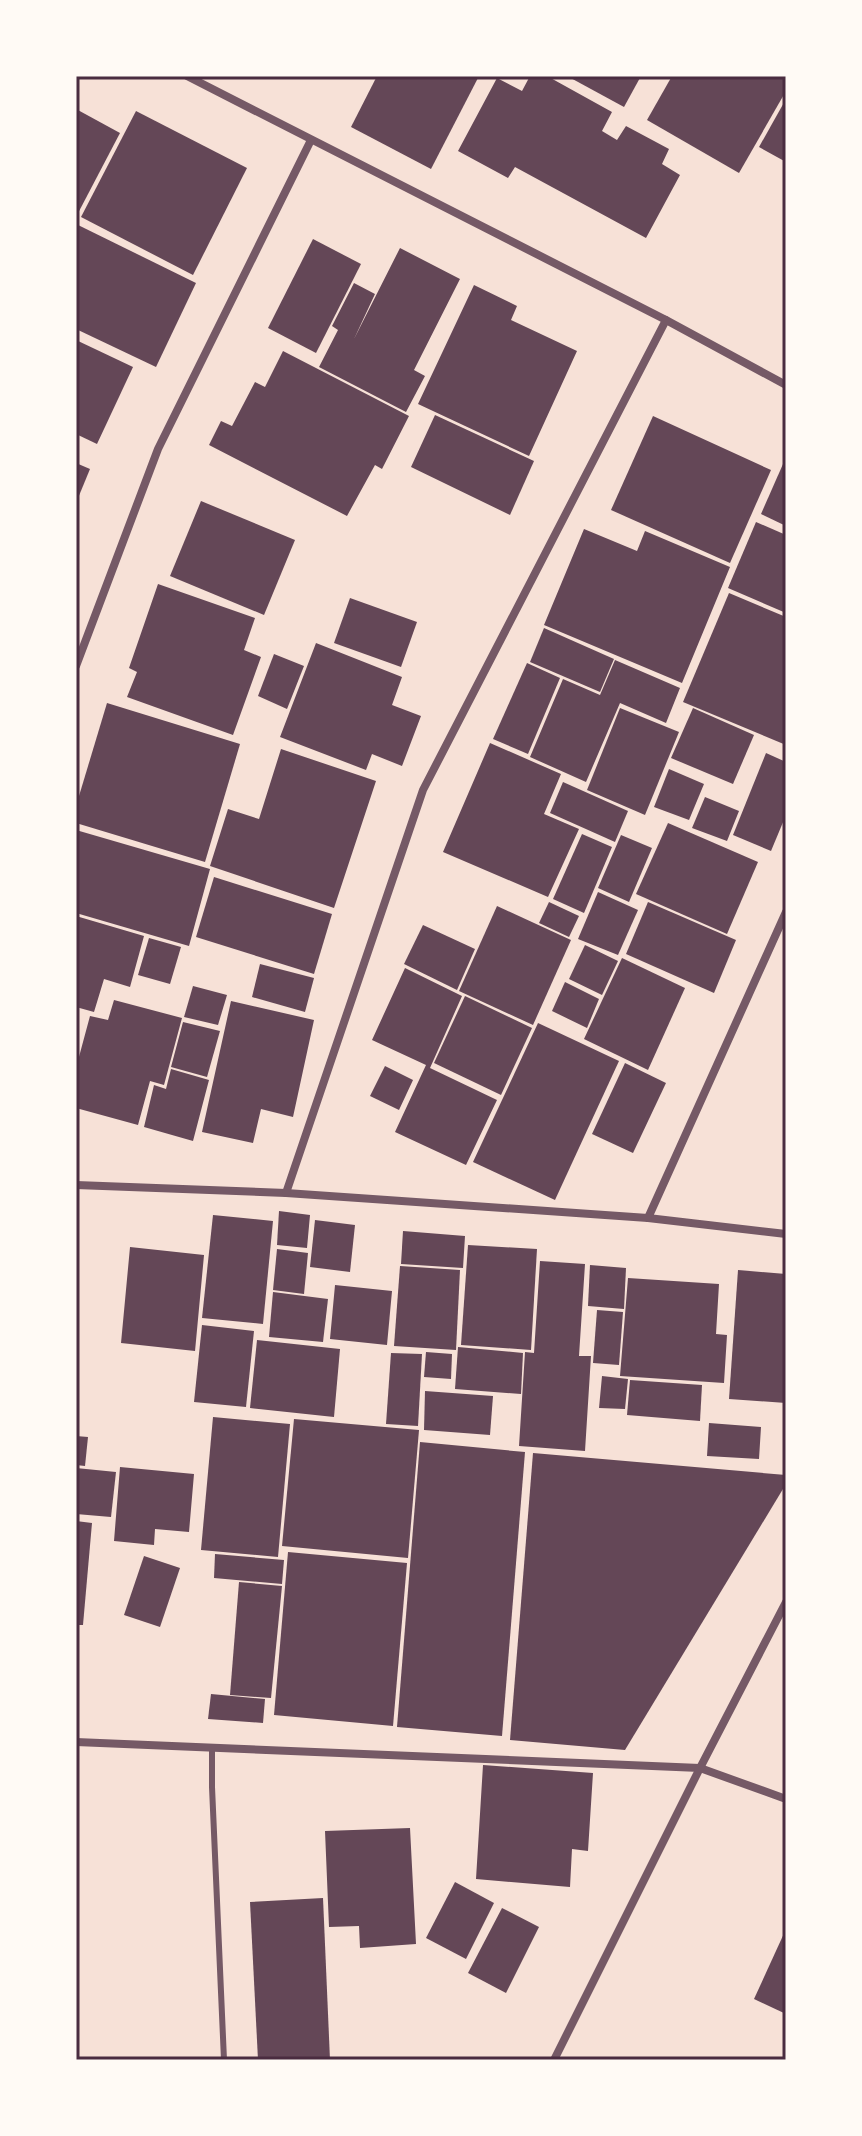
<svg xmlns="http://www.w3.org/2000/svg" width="862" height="2136" font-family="Bitter,serif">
  <rect width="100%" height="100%" fill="#f7e1d7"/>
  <g fill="#644757">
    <path d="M377,76H479L431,169L351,127Z"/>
    <path d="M530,76H547L612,112L602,131L617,140L626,126L669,149L662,164L680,175L646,238L515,167L508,178L458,151L497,78L522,91Z"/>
    <path d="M567,76H641L624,107Z"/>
    <path d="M672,76H786V91L739,173L647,120Z"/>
    <path d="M786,99V162L759,147Z"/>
    <path d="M76,109L120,133L76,217Z"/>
    <path d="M136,111L247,168L193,275L81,217Z"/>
    <path d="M76,224L196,283L156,367L76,329Z"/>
    <path d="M313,239L361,264L316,353L268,328Z"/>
    <path d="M400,248L460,279L414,370L425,376L406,412L319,367L338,330L332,326L354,283L375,294L354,339Z"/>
    <path d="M474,285L517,306L511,320L577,351L529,456L418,404Z"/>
    <path d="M76,340L133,367L97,444L76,434Z"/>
    <path d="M283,351L409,416L382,469L375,465L347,516L209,445L221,421L232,426L255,382L265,387Z"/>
    <path d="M435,415L534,461L510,515L411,467Z"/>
    <path d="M653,416L771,470L730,563L611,510Z"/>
    <path d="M76,463L90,469L76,503Z"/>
    <path d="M783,464L786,465V526L761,514Z"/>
    <path d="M201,501L295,540L264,615L170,576Z"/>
    <path d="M756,522L786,535V613L728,588Z"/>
    <path d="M584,529L637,551L645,531L730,567L682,683L544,625Z"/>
    <path d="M158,584L255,618L244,650L261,657L233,735L127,697L137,672L129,668Z"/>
    <path d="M729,593L786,617V745L683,702Z"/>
    <path d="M350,598L417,622L401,667L334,643Z"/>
    <path d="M544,628L614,659L600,692L530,662Z"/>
    <path d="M316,643L402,677L392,705L421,716L402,766L372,754L366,770L280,737Z"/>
    <path d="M274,654L304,666L287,709L258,696Z"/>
    <path d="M615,660L680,688L666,723L620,703L586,782L530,757L563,679L600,695Z"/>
    <path d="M527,663L560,678L528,754L493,739Z"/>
    <path d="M107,703L240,744L205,862L76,823V806Z"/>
    <path d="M620,708L679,732L645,815L587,790Z"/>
    <path d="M693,708L754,735L733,784L671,758Z"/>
    <path d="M490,743L561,774L544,814L579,829L548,897L443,852Z"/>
    <path d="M281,749L376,781L334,908L210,866L228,809L259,819Z"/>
    <path d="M766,753L786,762V815L771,851L733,835Z"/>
    <path d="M669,769L704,784L689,820L654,807Z"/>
    <path d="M563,782L628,811L615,842L550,813Z"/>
    <path d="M705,797L739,811L727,841L692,828Z"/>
    <path d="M668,823L758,862L727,934L636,894Z"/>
    <path d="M76,830L210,869L189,946L76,913Z"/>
    <path d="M582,834L612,847L584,913L553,899Z"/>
    <path d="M621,835L652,848L629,902L598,888Z"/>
    <path d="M214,877L332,914L314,974L196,937Z"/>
    <path d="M598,892L638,910L618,955L578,939Z"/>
    <path d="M549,902L579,916L569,937L539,923Z"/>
    <path d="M648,902L736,940L714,993L626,954Z"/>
    <path d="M497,906L571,940L533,1025L459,991Z"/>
    <path d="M76,916L144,936L130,987L104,979L94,1012L76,1007Z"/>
    <path d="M423,925L475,949L457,990L404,964Z"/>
    <path d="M149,938L181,947L170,984L138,975Z"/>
    <path d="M585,945L618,961L602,995L569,979Z"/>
    <path d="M622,958L685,988L648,1070L584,1039Z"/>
    <path d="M260,964L314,978L305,1012L252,997Z"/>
    <path d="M405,968L462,996L430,1068L497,1100L466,1165L395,1132L426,1065L372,1040Z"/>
    <path d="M565,982L599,999L587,1028L552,1011Z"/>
    <path d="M193,986L227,995L218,1025L184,1017Z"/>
    <path d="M465,996L532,1028L501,1095L434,1063Z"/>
    <path d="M114,1000L182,1018L164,1085L150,1081L138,1125L76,1108V1068L90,1016L108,1020Z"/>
    <path d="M231,1001L314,1020L293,1117L261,1109L253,1143L202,1132Z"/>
    <path d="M183,1022L220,1031L207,1077L171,1067Z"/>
    <path d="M538,1023L619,1061L555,1200L473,1162Z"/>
    <path d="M625,1063L666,1083L633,1153L592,1134Z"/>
    <path d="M385,1066L413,1080L399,1110L370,1096Z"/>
    <path d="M171,1069L209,1080L193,1141L144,1127L154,1085L166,1089Z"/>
    <path d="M279,1211L310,1215L307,1248L277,1245Z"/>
    <path d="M213,1215L273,1221L263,1324L202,1318Z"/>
    <path d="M315,1220L355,1225L350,1272L310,1267Z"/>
    <path d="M403,1231L465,1236L463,1268L401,1264Z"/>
    <path d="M468,1245L537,1249L531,1350L461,1345Z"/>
    <path d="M130,1247L204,1255L195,1351L121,1343Z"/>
    <path d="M277,1249L308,1253L304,1294L273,1290Z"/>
    <path d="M540,1261L585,1264L579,1356H591L585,1451L519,1446L525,1352L534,1353Z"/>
    <path d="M590,1265L626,1268L624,1309L588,1306Z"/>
    <path d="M400,1266L460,1270L456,1350L394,1346Z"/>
    <path d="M738,1270L786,1274V1403L729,1399Z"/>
    <path d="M628,1278L719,1284L716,1334L727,1335L724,1383L620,1376Z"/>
    <path d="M335,1285L392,1291L387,1345L330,1339Z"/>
    <path d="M273,1292L328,1299L323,1342L269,1337Z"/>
    <path d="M597,1310L623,1312L619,1365L593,1363Z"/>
    <path d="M202,1325L254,1331L246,1407L194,1402Z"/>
    <path d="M257,1340L340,1349L334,1417L250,1408Z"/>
    <path d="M458,1347L523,1353L521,1394L455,1389Z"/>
    <path d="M426,1352L452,1354L451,1379L424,1377Z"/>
    <path d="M391,1353L422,1354L418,1426L386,1424Z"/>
    <path d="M602,1376L628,1379L625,1409L599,1408Z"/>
    <path d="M630,1380L702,1385L700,1421L627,1415Z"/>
    <path d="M425,1391L493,1396L490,1435L424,1430Z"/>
    <path d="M213,1417L290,1424L278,1557L201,1550Z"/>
    <path d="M294,1419L419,1430L408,1558L282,1546Z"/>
    <path d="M709,1423L761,1427L759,1459L707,1456Z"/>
    <path d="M76,1436L88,1437L85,1466L76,1465Z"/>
    <path d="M420,1442L525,1452L502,1736L397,1727Z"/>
    <path d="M533,1453L786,1475V1484L625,1750L510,1740Z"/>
    <path d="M120,1467L194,1474L189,1532L155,1529L154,1545L114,1541Z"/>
    <path d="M76,1468L116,1472L111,1517L76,1514Z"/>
    <path d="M76,1521L92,1523L83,1625H76Z"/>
    <path d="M288,1552L407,1563L393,1726L274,1715Z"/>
    <path d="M215,1554L284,1560L282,1584L214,1578Z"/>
    <path d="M144,1556L180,1568L160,1627L124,1615Z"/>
    <path d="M239,1582L282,1586L271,1698L230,1695Z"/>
    <path d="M211,1694L265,1699L263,1723L208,1719Z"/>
    <path d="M483,1765L593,1773L588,1851L572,1849L570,1887L476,1879Z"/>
    <path d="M410,1828L416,1944L360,1948L359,1926L329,1927L325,1831Z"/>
    <path d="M455,1882L494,1903L466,1959L426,1938Z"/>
    <path d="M323,1898L330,2060H258L250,1902Z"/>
    <path d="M502,1908L539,1927L506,1993L468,1973Z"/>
    <path d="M786,1929V2014L754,1999Z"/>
  </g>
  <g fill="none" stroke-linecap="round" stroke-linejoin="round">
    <path stroke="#755966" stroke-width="6" d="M212,1749V1787L224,2060"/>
    <g stroke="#755966" stroke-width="8">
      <path d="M187,76L666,320L786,385"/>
      <path d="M76,666L158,449L311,140"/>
      <path d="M786,912L648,1218L786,1234"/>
      <path d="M76,1185L286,1193L648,1218"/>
      <path d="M286,1193L423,790L666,320"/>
      <path d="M76,1742L700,1768L786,1799"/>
      <path d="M554,2060L700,1768L786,1602"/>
    </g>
  </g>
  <rect width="862" height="2136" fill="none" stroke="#fffaf5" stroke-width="156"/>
  <rect x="78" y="78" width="706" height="1980" fill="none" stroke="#4a2c40" stroke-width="3"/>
</svg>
